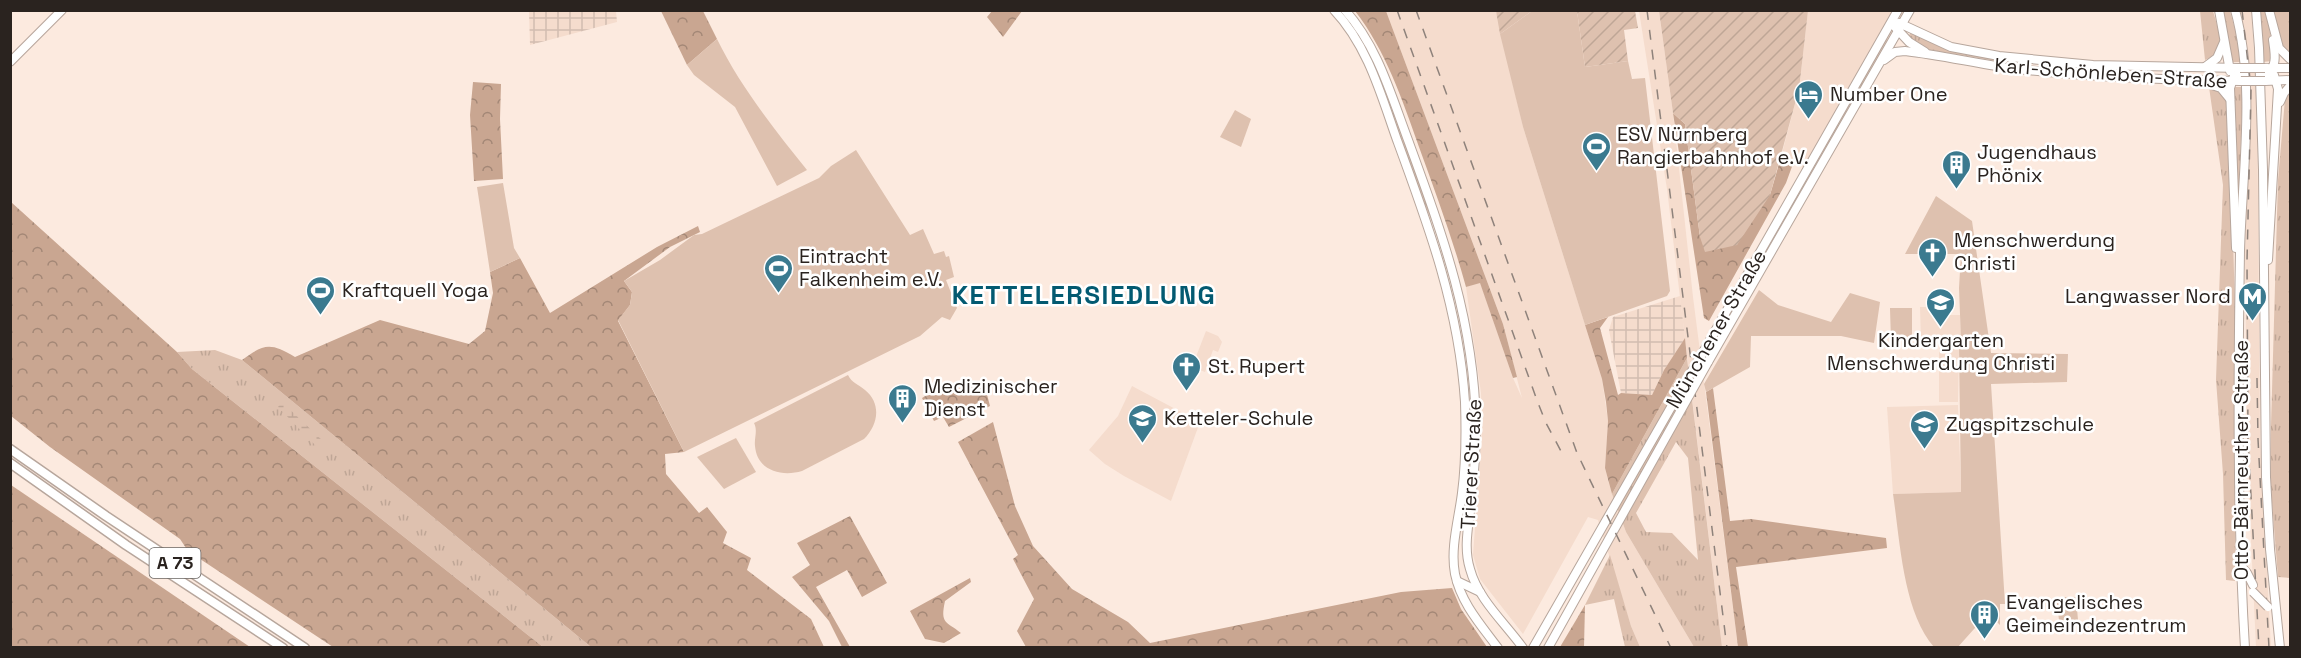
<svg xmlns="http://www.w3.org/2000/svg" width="2301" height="658" font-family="'Space Grotesk',sans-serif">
  <defs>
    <pattern id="industrial-grid" width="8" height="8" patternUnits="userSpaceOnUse" patternTransform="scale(1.5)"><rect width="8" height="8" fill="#f5dccd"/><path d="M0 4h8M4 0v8" fill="none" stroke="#d2bcb0"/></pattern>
    <pattern id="grass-tufts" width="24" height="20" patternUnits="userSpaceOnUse" patternTransform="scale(1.5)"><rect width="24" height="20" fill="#dec1af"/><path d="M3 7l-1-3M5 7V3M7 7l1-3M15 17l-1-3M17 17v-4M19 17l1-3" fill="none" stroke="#bfa696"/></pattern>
    <pattern id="forest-crowns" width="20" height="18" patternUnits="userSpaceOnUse" patternTransform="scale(1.5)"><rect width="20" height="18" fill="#c9a691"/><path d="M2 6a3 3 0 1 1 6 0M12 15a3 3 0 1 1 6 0" fill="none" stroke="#a38776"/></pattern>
    <pattern id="wetland-marsh" width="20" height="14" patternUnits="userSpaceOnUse" patternTransform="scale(1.5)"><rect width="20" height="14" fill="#dec1af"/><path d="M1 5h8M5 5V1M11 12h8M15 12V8" fill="none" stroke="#bfa696"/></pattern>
    <pattern id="garden-furrows" width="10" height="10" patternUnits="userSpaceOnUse" patternTransform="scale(1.5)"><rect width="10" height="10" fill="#dec1af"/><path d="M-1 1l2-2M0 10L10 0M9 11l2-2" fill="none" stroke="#bfa696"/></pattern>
  </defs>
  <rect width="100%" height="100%" fill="#fceadf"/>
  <g fill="#f5dccd">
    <path d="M1386,11H1496L1523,127L1602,379L1608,421L1605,468L1612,494L1626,532L1694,647H1640L1631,626L1598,520L1588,517L1523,634L1480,579L1473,555L1482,432L1481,393L1466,287L1480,282L1513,378L1522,398L1503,324Z"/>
    <path d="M1639,11H1659L1673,113L1693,297L1738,647H1722L1667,189Z"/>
    <path d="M1808,11H1905L1811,173L1794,161L1781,157L1799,89Z"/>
    <path d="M2240,11H2251L2257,87L2260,439L2271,648L2256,647L2250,519L2247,439L2245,250L2248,119L2247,58Z"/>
    <path d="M1927,299H1941V307H1947L1948,315H1960L1961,341H1921L1920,307H1927Z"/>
    <path d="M1206,331L1218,336L1222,342L1218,352L1213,350L1205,372L1192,367Z"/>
    <path d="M1939,348H1959L1958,402H1939Z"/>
    <path d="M1132,386L1200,422L1171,501L1124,476L1105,464L1089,450L1118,416Z"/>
    <path d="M1958,405L1961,492L1893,494L1887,407Z"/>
  </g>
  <g fill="url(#industrial-grid)">
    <path d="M529,11H616L617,22L530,45Z"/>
    <path d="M1680,296L1685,338L1664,370L1652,395L1621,393L1609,330L1613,317Z"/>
  </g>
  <g fill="url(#grass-tufts)" fill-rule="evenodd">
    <path d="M1337,11H1340C1372,45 1386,90 1402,133C1414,166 1427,199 1437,233L1412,176L1379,86Z"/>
    <path d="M2200,11H2213C2218,29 2228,52 2205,60Z"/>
    <path d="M2222,11H2230L2238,40L2241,62H2233Z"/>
    <path d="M2258,11H2266L2271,38L2272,61L2263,62Z"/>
    <path d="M2272,11L2290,12V57L2283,51Z"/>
    <path d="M1912,31L2002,59V62L1930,50L1907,38Z"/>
    <path d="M1885,39L1887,40L1751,282L1748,280Z"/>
    <path d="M2209,87L2220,91L2227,101L2231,102V87H2243L2237,236L2233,237L2236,345L2235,581L2226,580L2223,474L2216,380L2223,185Z"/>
    <path d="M2290,91V578L2278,577L2271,490V426L2278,180L2285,99Z"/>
    <path d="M215,350L242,360L591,647H543L192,369L177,352Z"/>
    <path d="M1687,358L1722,647H1694L1626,532L1612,494ZM1676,442L1688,458L1698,560L1672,533L1646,532L1636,513Z"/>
    <path d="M1610,555L1631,626L1640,647H1625L1614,599L1585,605Z"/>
  </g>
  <g fill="url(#forest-crowns)">
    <path d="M661,11H703L717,39L687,65Z"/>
    <path d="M992,11V10L1022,11L1003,37L987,17Z"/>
    <path d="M1355,11H1386L1503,324L1517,377L1513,378L1480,283L1466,287C1453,240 1436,194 1419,147C1402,99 1386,51 1355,11Z"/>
    <path d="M473,82L501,84L500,119L503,179L474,181L470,115Z"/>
    <path d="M1673,113L1685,124L1700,237L1770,195L1781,157L1794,161L1786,183L1709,321L1704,318Z"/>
    <path d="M11,202L177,352L192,369L543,647H333L188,551L180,539L50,447L11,416Z"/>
    <path d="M698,226L700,232L670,247L624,281L632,292L630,305L618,321L684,452L665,454L666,474L699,513L707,507L727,532L723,543L751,558L747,570L811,619L824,647H591L242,360C264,344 270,342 295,357L380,320L469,344L485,331L493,293L490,272L520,258L550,313L657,247Z"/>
    <path d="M1608,317L1600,328L1618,395L1621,393L1652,395L1664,370L1685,338L1687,358L1612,494L1605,468L1608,421L1606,402L1602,379L1585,325Z"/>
    <path d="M983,379L990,406L949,427L943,417L934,421L922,398L939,388L967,389Z"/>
    <path d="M1713,388L1730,521L1751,519L1886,538L1887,548L1736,567L1748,647H1738L1706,392Z"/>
    <path d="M993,422L1015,506L1033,546L1072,589L1128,622L1150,643L1401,592L1452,588L1461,609L1487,647H1026L1017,631L1034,599L1013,559L1018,555L958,442Z"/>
    <path d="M10,485H11L250,647H11Z"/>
    <path d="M850,516L887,583L862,597L847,570L816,587L850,647H842L829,621L792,577L810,565L797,543Z"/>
    <path d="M970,578L971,582L945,601C940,624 946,621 961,633L944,643L925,639L910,611Z"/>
    <path d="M1585,605L1584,647H1560Z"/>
  </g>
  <path fill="url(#wetland-marsh)" d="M282,402L325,443L319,448L317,447L278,407Z"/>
  <g fill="#dec1af">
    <path d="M1532,11H1577L1585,67L1628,61L1632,79L1645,78L1670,291L1667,296L1585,325L1523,127L1500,34Z"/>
    <path d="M717,39C740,86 774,129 807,170L777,186L735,107L694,75L687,65Z"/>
    <path d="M1235,110L1251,119L1241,147L1220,137Z"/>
    <path d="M856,150L910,235L923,229L934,254L944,251L946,257L949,256L954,277L946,280L957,308L950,320L942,317L920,336L684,452L618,320L630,305L632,292L624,281L660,260L694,235L702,234L819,178L831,166Z"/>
    <path d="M503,183L514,248L520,258L490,272L477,187Z"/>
    <path d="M1936,196L1972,221L1991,353L2068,354L2067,382L1991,384L2005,604H2000V625L1994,619H1983L1957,648L1934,647C1903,612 1900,540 1893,494L1961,492L1959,348L1961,341L1959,288L1961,254H1905Z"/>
    <path d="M1759,290L1778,305L1831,322L1850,293L1880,302L1874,343L1841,336H1751L1750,367L1706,392L1704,384Z"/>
    <path d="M1890,308H1912V340L1891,341Z"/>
    <path d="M848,375C852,383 858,384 865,390C882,404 878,425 864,439L802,471C782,477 757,471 755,446C754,438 758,431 754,423Z"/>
    <path d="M736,438L756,472L724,489L697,457Z"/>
    <path d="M2056,597H2076L2078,620H2059Z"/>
  </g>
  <g fill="url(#garden-furrows)">
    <path d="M1496,11V10L1532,11L1500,34Z"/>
    <path d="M1577,11H1635L1638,28L1624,30L1628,61L1585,67Z"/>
    <path d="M1659,11H1808L1799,89L1770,195L1737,245L1705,252L1700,237L1685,124L1673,113Z"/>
  </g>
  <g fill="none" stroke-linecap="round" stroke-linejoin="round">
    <defs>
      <g id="major">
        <path d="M1334,10C1368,46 1381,95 1397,140C1429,227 1459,308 1465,402C1466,432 1466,463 1462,493C1459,518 1450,548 1455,574C1461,603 1481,625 1498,648"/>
        <path d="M1345,10C1378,47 1391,95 1408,140C1443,236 1474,320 1476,425C1476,450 1474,476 1471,502C1469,524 1463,547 1470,569C1478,599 1505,623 1523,648"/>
        <path d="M2219,10L2230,71"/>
        <path d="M2235,10C2256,85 2242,174 2240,251C2238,383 2237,516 2245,648"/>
        <path d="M2256,10L2259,48L2263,170L2266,477L2270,549L2280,648"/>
        <path d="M2269,10L2279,48L2290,59"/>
        <path d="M1899,23L1951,47L1999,56L2093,65L2240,68"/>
        <path d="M1895,27L1909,42L1925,52"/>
        <path d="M1884,60L1895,52L1905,51C1940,55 1974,63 2009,68C2086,77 2163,80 2241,81"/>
        <path d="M10,62L62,10"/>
        <path d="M2205,67L2217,58L2224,42"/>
        <path d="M2267,68L2274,75L2278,89L2268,260"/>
        <path d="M2271,68H2290"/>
        <path d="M2265,76C2278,67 2275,54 2273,40"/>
        <path d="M2265,81L2290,80"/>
        <path d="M2209,84L2221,88L2230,99"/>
        <path d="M2280,102L2284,93L2290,86"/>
        <path d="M2236,248L2230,88L2234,76L2241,72"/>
        <path d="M1706,347L1898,10"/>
        <path d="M1708,362L1910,10"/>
        <path d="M2241,566L2247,573L2253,585"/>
        <path d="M1457,581L1480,592"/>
        <path d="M1533,648L1686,381"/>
        <path d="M1548,648L1690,394"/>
      </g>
      <g id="highway">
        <path d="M10,449L106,516L305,648"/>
        <path d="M10,463L126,545L283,648"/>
      </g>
    </defs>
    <use href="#major" stroke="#b7a69c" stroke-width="10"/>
    <use href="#highway" stroke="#b7a69c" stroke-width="11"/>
    <use href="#major" stroke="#fff" stroke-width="8"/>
    <use href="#highway" stroke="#fff" stroke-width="8"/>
    <g stroke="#8e827b" stroke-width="1.5" stroke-dasharray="10 10" stroke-linecap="butt">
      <path d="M1397,10L1538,403L1546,423L1562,453"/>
      <path d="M1416,10L1577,453L1671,648"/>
      <path d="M1647,10L1727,648"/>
      <path d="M2242,10L2251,90L2247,261L2248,439L2259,648"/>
      <path d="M2257,378L2258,439L2269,648"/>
    </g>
    <defs>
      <g id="major-bridge">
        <path d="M2240,68H2265"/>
        <path d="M2241,81H2265"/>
        <path d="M1686,381L1706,347"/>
        <path d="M1690,394L1708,362"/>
        <path d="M2253,592L2268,607"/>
      </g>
    </defs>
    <use href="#major-bridge" stroke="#b7a69c" stroke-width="10" stroke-linecap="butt"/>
    <use href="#major-bridge" stroke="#fff" stroke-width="8"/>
  </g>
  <defs>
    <symbol id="hotel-pin" viewBox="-11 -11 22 30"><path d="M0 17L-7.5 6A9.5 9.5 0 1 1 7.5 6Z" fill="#3b7a8f" stroke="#fff"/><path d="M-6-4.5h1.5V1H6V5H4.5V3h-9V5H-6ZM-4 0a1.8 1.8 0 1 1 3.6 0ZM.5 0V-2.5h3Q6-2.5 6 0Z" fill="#fff"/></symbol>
    <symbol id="stadium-pin" viewBox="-11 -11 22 30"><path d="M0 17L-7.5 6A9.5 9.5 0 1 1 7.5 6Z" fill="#3b7a8f" stroke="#fff"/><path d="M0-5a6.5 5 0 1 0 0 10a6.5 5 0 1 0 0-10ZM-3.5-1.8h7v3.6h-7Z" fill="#fff"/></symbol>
    <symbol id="building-pin" viewBox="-11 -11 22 30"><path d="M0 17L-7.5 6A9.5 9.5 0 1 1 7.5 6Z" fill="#3b7a8f" stroke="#fff"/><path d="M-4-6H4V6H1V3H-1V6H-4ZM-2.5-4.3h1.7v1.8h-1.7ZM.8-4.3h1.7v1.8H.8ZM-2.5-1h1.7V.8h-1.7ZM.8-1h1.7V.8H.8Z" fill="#fff"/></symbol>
    <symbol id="church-pin" viewBox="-11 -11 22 30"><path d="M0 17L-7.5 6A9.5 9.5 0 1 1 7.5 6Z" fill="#3b7a8f" stroke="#fff"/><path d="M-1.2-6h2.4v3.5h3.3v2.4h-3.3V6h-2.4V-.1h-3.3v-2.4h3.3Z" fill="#fff"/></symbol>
    <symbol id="metro-pin" viewBox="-11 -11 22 30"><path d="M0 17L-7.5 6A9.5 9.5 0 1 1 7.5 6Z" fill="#3b7a8f" stroke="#fff"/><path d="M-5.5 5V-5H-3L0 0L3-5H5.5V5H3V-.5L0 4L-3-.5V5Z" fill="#fff"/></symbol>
    <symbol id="school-pin" viewBox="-11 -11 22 30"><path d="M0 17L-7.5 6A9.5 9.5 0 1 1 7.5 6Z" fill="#3b7a8f" stroke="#fff"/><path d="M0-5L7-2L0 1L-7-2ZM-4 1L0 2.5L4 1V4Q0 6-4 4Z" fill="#fff"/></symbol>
  </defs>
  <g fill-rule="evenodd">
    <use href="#hotel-pin" x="1792" y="78" width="33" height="45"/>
    <use href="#stadium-pin" x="1580" y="130" width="33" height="45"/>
    <use href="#building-pin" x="1940" y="148" width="33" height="45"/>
    <use href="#church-pin" x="1916" y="236" width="33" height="45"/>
    <use href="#stadium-pin" x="762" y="252" width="33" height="45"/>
    <use href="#stadium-pin" x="304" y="274" width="33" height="45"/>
    <use href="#metro-pin" x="2236" y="280" width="33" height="45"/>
    <use href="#school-pin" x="1924" y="286" width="33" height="45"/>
    <use href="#church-pin" x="1170" y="350" width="33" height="45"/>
    <use href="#building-pin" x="886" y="382" width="33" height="45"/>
    <use href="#school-pin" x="1126" y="402" width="33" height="45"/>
    <use href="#school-pin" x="1908" y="408" width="33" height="45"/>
    <use href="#building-pin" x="1968" y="598" width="33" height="45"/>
  </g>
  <g text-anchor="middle" stroke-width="5" stroke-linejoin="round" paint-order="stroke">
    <rect fill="#fff" stroke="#6a6562" stroke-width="1.5" x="149.5" y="548" width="51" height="30" rx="4.5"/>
    <g font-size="18" font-weight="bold" fill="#2a231f">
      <text x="175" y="569">A 73</text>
    </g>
    <g font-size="20" fill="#2a231f" stroke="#fff">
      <text transform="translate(2111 73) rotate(4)" y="7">Karl-Schönleben-Straße</text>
      <text transform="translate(1716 329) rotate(-60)" y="7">Münchener Straße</text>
      <text transform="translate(2241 460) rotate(-90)" y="7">Otto-Bärnreuther-Straße</text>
      <text transform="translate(1471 464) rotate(-87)" y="7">Trierer Straße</text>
    </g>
    <g font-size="20" fill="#2a231f" stroke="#fff" text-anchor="start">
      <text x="1830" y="101">Number One</text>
      <text x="1617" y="141">ESV Nürnberg<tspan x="1617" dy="23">Rangierbahnhof e.V.</tspan></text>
      <text x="1977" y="159">Jugendhaus<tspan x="1977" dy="23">Phönix</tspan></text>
      <text x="1954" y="247">Menschwerdung<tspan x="1954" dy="23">Christi</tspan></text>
      <text x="799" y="263">Eintracht<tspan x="799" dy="23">Falkenheim e.V.</tspan></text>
      <text x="342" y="297">Kraftquell Yoga</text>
      <text x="2231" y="303" text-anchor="end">Langwasser Nord</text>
      <text x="1941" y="347" text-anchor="middle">Kindergarten<tspan x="1941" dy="23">Menschwerdung Christi</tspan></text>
      <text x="1208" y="373">St. Rupert</text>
      <text x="924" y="393">Medizinischer<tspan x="924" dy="23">Dienst</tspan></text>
      <text x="1164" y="425">Ketteler-Schule</text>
      <text x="1946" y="431">Zugspitzschule</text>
      <text x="2006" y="609">Evangelisches<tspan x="2006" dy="23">Geimeindezentrum</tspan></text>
    </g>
    <g font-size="26" font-weight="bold" letter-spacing="1.5" fill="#035a71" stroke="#fff">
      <text x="1084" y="304">KETTELERSIEDLUNG</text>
    </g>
  </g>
  <rect width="2301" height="658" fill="none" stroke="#2a231f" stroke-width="24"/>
</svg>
